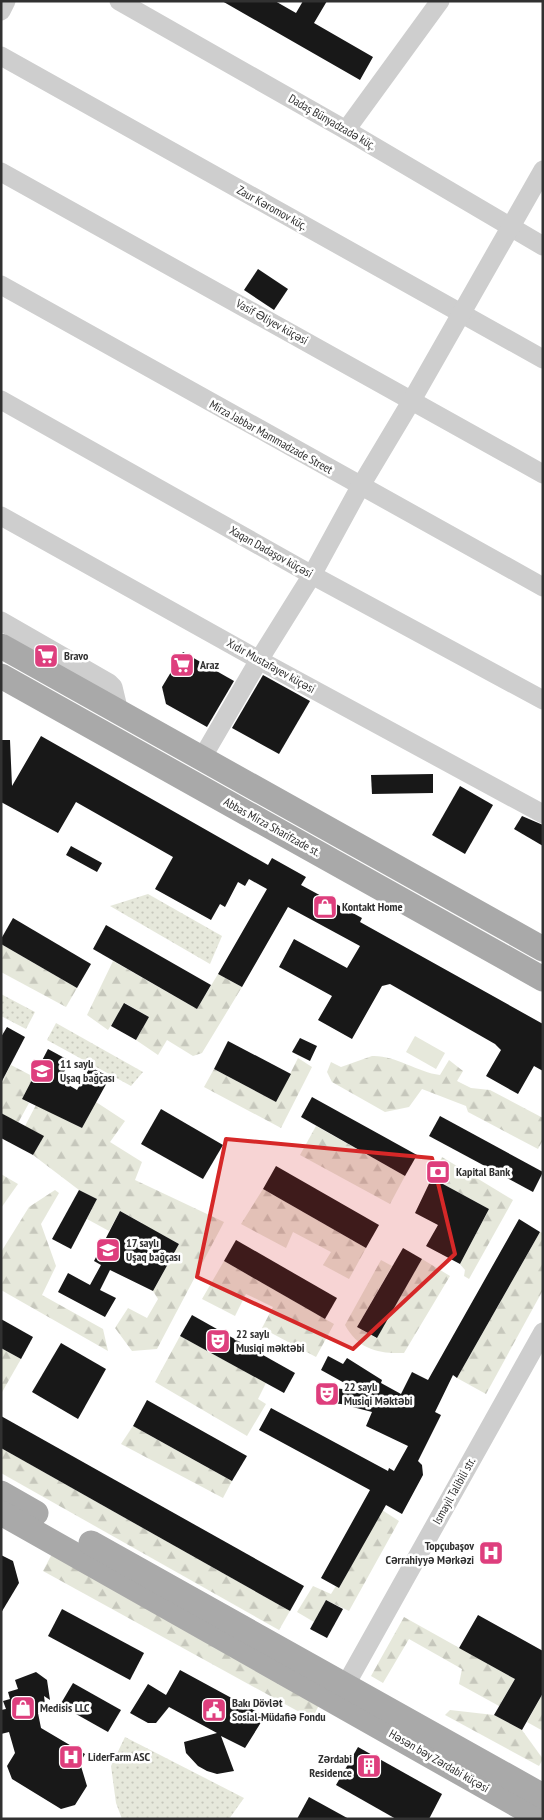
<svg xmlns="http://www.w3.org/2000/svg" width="544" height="1820" font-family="'PT Sans Narrow',sans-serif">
  <defs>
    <pattern id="grass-dots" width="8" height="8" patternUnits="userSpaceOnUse" patternTransform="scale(1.25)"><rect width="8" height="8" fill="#e6e8db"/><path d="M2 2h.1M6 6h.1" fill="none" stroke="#c6c7bc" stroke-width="1.8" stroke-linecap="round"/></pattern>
    <pattern id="forest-firs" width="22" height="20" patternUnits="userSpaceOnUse" patternTransform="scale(1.25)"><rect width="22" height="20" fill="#e6e8db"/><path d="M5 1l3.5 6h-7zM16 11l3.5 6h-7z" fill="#c6c7bc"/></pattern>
  </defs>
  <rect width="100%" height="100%" fill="#fff"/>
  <g fill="url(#grass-dots)">
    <path d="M148,894L222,936L210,964L110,906Z"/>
    <path d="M1,994L35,1012L26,1029L1,1016Z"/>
    <path d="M56,1023L143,1072L131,1086L47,1040Z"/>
    <path d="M125,1737L244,1798L229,1819H122L116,1803L111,1766Z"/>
  </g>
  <g fill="url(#forest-firs)">
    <path d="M1,944L77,988L66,1007L1,972Z"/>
    <path d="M113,961L197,1009L218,974L242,987L202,1053L193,1056L167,1040L158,1055L136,1040L149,1017L125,1003L108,1030L87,1015Z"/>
    <path d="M372,1056C395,1055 417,1072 440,1075L449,1060L463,1071L457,1081L471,1088L490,1090L543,1118V1140L538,1149L468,1112L466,1106L422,1089L409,1107L385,1112L332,1082L327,1072L331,1062L341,1067Z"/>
    <path d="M298,1058L312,1067L281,1128L204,1087L214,1069L276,1102Z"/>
    <path d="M11,1065L34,1077L22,1099L29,1103L18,1123L1,1113V1083Z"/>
    <path d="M96,1102L125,1121L110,1142L142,1162L135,1180L224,1222L157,1349L132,1351L115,1328L128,1308L147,1318L158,1299L153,1291L179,1244L159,1233L132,1243L142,1223L120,1211L109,1231L87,1219L97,1199L79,1190L33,1155L43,1136L25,1126L36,1105L82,1128Z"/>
    <path d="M316,1126L405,1176L390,1204L300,1155Z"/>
    <path d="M442,1157L513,1200L469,1279L464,1276L465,1270L460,1264L489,1209L443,1184L438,1165Z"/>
    <path d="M1,1174L18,1184L1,1208Z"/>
    <path d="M263,1189L366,1248L349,1279L323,1265L331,1252L293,1232L286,1248L241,1224Z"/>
    <path d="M55,1190L59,1193L41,1224L56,1266L42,1295L103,1329L108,1351L1,1290V1252L29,1207Z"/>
    <path d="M540,1232L543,1233V1290L486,1394L457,1378Z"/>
    <path d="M422,1259L450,1276L404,1353C378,1354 358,1349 345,1325L381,1260L392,1266L357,1327L376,1338Z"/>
    <path d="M224,1261L334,1324L316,1357L262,1328L273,1307L246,1294L235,1316L202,1299Z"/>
    <path d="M180,1336L266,1383L258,1399L266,1404L247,1436L155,1382Z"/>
    <path d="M1,1348L21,1359L1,1394Z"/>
    <path d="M133,1426L232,1481L223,1498L121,1444Z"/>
    <path d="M1,1448L290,1611L279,1630L1,1473Z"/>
    <path d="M382,1510L399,1521L349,1611L326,1600L314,1622L297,1612L313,1586L331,1594L336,1586L339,1588Z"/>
    <path d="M53,1552L320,1703L312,1719L43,1571Z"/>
    <path d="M404,1617L515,1679L499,1706L459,1684L462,1669L409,1639L383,1683L371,1676Z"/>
    <path d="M543,1693V1731L527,1722Z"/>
    <path d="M450,1710L494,1715L522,1730L543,1759L539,1766L445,1715Z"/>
  </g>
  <path fill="#e6e8db" d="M415,1036L445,1053L436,1069L406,1052Z"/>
  <g fill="#181818">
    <path d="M222,1H275L296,13L303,1H327L314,23L373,57L360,80Z"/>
    <path d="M258,269L288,289L274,310L244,290Z"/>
    <path d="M183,652L234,681L207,727L166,704L162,687Z"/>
    <path d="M263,675L310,701L279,754L232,728Z"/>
    <path d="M41,736L268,865L272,858L306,877L301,885L362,918L360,922L543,1024V1071L534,1066L518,1094L486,1076L501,1050L495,1044L390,984L382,986L352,1039L318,1020L332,996L279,967L294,939L347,968L360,946L288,907L242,987L218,974L267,889L249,879L245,886L238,882L225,907L220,904L211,920L155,889L173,857L76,802L58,833L1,802V740H10L12,786Z"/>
    <path d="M433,774V793L372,794L371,775Z"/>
    <path d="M460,786L493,805L465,854L432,835Z"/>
    <path d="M522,816L543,825V846L514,829Z"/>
    <path d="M71,846L102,863L97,872L66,855Z"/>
    <path d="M13,918L91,964L77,988L1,944V939Z"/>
    <path d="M106,925L211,985L197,1009L93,949Z"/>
    <path d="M124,1003L149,1017L136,1040L111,1026Z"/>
    <path d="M7,1027L25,1037L1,1083V1037Z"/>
    <path d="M300,1038L317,1046L310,1061L292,1052Z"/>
    <path d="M228,1041L291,1074L276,1102L214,1069Z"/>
    <path d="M48,1049L70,1061L60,1080L77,1090L90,1067L110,1077L82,1128L22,1099Z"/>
    <path d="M312,1097L417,1155L405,1176L301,1117Z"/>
    <path d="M161,1109L223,1145L203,1179L141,1144Z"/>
    <path d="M1,1113L44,1136L33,1155L1,1138Z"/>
    <path d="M440,1116L543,1172L533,1192L429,1136Z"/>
    <path d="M438,1165L450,1171L443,1184L489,1209L460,1264L426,1246L438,1225L415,1213Z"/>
    <path d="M276,1166L379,1225L366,1248L263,1189Z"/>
    <path d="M79,1190L97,1199L71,1249L52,1239Z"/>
    <path d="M120,1211L179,1244L153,1291L110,1270L100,1290L116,1298L105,1317L58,1292L68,1273L90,1285L101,1265L94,1261Z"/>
    <path d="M519,1219L540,1232L457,1378L453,1375L435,1412L441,1415L418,1461L422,1465L423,1475L402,1514L386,1505L339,1588L321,1578L370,1490L259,1430L271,1408L388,1471L389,1468L394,1471L408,1446L366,1426L372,1412L341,1404L315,1401L317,1386L359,1391L321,1370L328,1356L343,1364L347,1358L382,1380L381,1383L401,1394L412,1372L428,1380Z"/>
    <path d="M236,1240L337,1298L325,1319L224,1261Z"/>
    <path d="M403,1248L422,1259L377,1338L357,1327Z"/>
    <path d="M192,1315L295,1373L284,1393L180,1336Z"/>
    <path d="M1,1319L33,1337L21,1359L1,1348Z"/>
    <path d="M61,1343L106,1369L78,1419L32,1392Z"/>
    <path d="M147,1400L247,1456L232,1481L133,1426Z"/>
    <path d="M1,1416L304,1586L290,1611L1,1448Z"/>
    <path d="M1,1555L13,1561L19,1583L1,1613Z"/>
    <path d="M326,1600L343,1609L327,1638L310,1629Z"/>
    <path d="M62,1609L144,1653L130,1680L48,1636Z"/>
    <path d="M478,1615L543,1651V1693L522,1730L494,1715L515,1679L459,1648Z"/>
    <path d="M180,1670L265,1716L245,1748L221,1736L234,1771L217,1774L207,1771L198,1766L186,1753L184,1742L217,1733L169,1707L156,1723H148L130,1713L148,1684L166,1695Z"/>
    <path d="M36,1672L47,1680L50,1700L44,1696L46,1712L38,1713L41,1728L85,1754L80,1763L87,1786L75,1805L61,1809L12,1779L7,1766L15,1753L9,1732L1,1734V1710L6,1709L3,1701L10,1699L8,1692L18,1689L15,1680Z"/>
    <path d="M73,1683L121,1710L108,1732L60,1705Z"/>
    <path d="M358,1747L442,1794L429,1819H396L336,1785Z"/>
    <path d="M309,1797L349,1819H297Z"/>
  </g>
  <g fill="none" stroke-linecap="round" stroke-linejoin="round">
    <g stroke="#cecece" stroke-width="19">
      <path d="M119,1L346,130L543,246"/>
      <path d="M1,11L6,1"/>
      <path d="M1,56L543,359"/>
      <path d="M346,130L440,1"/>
      <path d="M1,172L543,474"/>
      <path d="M1,285L543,587"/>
      <path d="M1,400L312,575L543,700"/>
      <path d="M1,516L259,660L543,814"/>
      <path d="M1,621L109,683L113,687L119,712"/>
      <path d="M202,758L259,660L312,575L360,487L412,400L543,170"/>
      <path d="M340,1695L543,1332"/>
    </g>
    <g stroke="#a9a9a9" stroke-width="25">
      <path d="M1,646L543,949"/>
      <path d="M1,676L543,979"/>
      <path d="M1,1493L36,1513"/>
      <path d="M1,1513L542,1819"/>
      <path d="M91,1543L543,1796"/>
    </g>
  </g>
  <path fill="#d62828" fill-opacity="0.2" stroke="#d62828" stroke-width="4" stroke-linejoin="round" d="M226,1139L432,1158L455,1254L353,1349L197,1277Z"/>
  <defs>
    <symbol id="supermarket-square" viewBox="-11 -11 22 22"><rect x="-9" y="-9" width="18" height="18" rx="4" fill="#de3e7d" stroke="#fff"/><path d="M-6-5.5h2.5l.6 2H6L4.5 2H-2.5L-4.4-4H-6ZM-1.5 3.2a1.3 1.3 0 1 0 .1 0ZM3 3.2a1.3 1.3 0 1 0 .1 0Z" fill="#fff"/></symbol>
    <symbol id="shop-square" viewBox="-11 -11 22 22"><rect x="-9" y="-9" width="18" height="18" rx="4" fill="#de3e7d" stroke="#fff"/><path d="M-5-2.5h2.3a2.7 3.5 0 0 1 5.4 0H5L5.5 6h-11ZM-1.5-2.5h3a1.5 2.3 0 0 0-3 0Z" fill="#fff"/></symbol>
    <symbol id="school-square" viewBox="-11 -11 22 22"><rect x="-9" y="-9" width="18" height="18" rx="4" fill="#de3e7d" stroke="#fff"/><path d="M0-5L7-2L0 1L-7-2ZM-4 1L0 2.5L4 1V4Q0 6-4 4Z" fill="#fff"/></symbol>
    <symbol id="bank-square" viewBox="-11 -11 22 22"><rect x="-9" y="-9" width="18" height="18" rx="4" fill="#de3e7d" stroke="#fff"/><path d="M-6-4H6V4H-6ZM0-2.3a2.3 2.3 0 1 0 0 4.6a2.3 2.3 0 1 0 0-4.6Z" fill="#fff"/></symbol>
    <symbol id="theatre-square" viewBox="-11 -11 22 22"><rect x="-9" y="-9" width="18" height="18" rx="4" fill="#de3e7d" stroke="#fff"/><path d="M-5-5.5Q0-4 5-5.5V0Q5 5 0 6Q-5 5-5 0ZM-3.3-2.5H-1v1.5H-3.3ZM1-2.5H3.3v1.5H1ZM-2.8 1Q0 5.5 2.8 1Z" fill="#fff"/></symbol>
    <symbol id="hospital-square" viewBox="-11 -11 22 22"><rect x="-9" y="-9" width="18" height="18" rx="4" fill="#de3e7d" stroke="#fff"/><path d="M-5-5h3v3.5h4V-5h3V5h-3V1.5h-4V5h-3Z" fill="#fff"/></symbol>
    <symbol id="civic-square" viewBox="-11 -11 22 22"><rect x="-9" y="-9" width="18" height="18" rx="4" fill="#de3e7d" stroke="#fff"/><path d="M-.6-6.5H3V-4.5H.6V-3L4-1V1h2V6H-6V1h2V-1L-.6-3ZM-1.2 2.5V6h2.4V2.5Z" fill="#fff"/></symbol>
    <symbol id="building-square" viewBox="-11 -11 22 22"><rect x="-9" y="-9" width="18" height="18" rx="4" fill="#de3e7d" stroke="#fff"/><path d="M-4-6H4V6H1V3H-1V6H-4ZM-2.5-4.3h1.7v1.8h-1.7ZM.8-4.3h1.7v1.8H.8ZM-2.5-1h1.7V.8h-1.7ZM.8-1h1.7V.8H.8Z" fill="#fff"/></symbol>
  </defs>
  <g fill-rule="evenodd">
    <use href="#supermarket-square" x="32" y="642" width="28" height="28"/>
    <use href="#supermarket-square" x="168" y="651" width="28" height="28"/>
    <use href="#shop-square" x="311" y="893" width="28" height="28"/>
    <use href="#school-square" x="28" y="1057" width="28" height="28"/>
    <use href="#bank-square" x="424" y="1158" width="28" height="28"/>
    <use href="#school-square" x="94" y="1236" width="28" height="28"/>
    <use href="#theatre-square" x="204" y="1327" width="28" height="28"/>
    <use href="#theatre-square" x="313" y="1380" width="28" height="28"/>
    <use href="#hospital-square" x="477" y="1539" width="28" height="28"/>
    <use href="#shop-square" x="9" y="1694" width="28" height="28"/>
    <use href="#civic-square" x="200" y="1696" width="28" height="28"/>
    <use href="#hospital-square" x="57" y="1743" width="28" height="28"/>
    <use href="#building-square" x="355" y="1752" width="28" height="28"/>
  </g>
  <g text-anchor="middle" stroke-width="5" stroke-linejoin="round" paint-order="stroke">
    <g font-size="12" fill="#313131" stroke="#fff">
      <text transform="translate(332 122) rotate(30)" y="4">Dadaş Bünyadzadə küç.</text>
      <text transform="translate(272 208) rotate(29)" y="4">Zaur Kəromov küç.</text>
      <text transform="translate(272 322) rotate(29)" y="4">Vasif Əliyev küçəsi</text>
      <text transform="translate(271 437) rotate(29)" y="4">Mirza Jabbar Mammadzade Street</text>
      <text transform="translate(271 552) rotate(29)" y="4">Xaqan Dadaşov küçəsi</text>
      <text transform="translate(271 666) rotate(29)" y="4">Xıdır Mustafayev küçəsi</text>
      <text transform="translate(272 827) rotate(29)" y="4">Abbas Mirza Sharifzade st.</text>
      <text transform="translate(454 1491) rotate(-61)" y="4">Ismayil Talibili str.</text>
      <text transform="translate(439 1761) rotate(30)" y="4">Həsən bəy Zərdabi küçəsi</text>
    </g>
    <g font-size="12" font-weight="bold" fill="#313131" stroke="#fff" text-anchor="start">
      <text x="64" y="660">Bravo</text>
      <text x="200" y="669">Araz</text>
      <text x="342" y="911">Kontakt Home</text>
      <text x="60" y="1068">11 saylı<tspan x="60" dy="14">Uşaq bağçası</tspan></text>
      <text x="456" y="1176">Kapital Bank</text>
      <text x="126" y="1247">17 saylı<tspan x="126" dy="14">Uşaq bağçası</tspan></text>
      <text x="236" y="1338">22 saylı<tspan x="236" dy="14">Musiqi məktəbi</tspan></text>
      <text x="344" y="1391">22 saylı<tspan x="344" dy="14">Musiqi Məktəbi</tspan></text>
      <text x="474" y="1550" text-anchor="end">Topçubaşov<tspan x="474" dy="14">Cərrahiyyə Mərkəzi</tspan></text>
      <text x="232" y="1707">Bakı Dövlət<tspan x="232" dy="14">Sosial-Müdafiə Fondu</tspan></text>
      <text x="40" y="1712">Medisis LLC</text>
      <text x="88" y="1761">LiderFarm ASC</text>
      <text x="352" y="1763" text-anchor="end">Zərdabi<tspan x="352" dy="14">Residence</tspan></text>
    </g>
  </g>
  <rect width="544" height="1820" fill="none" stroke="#313131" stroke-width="5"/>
</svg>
